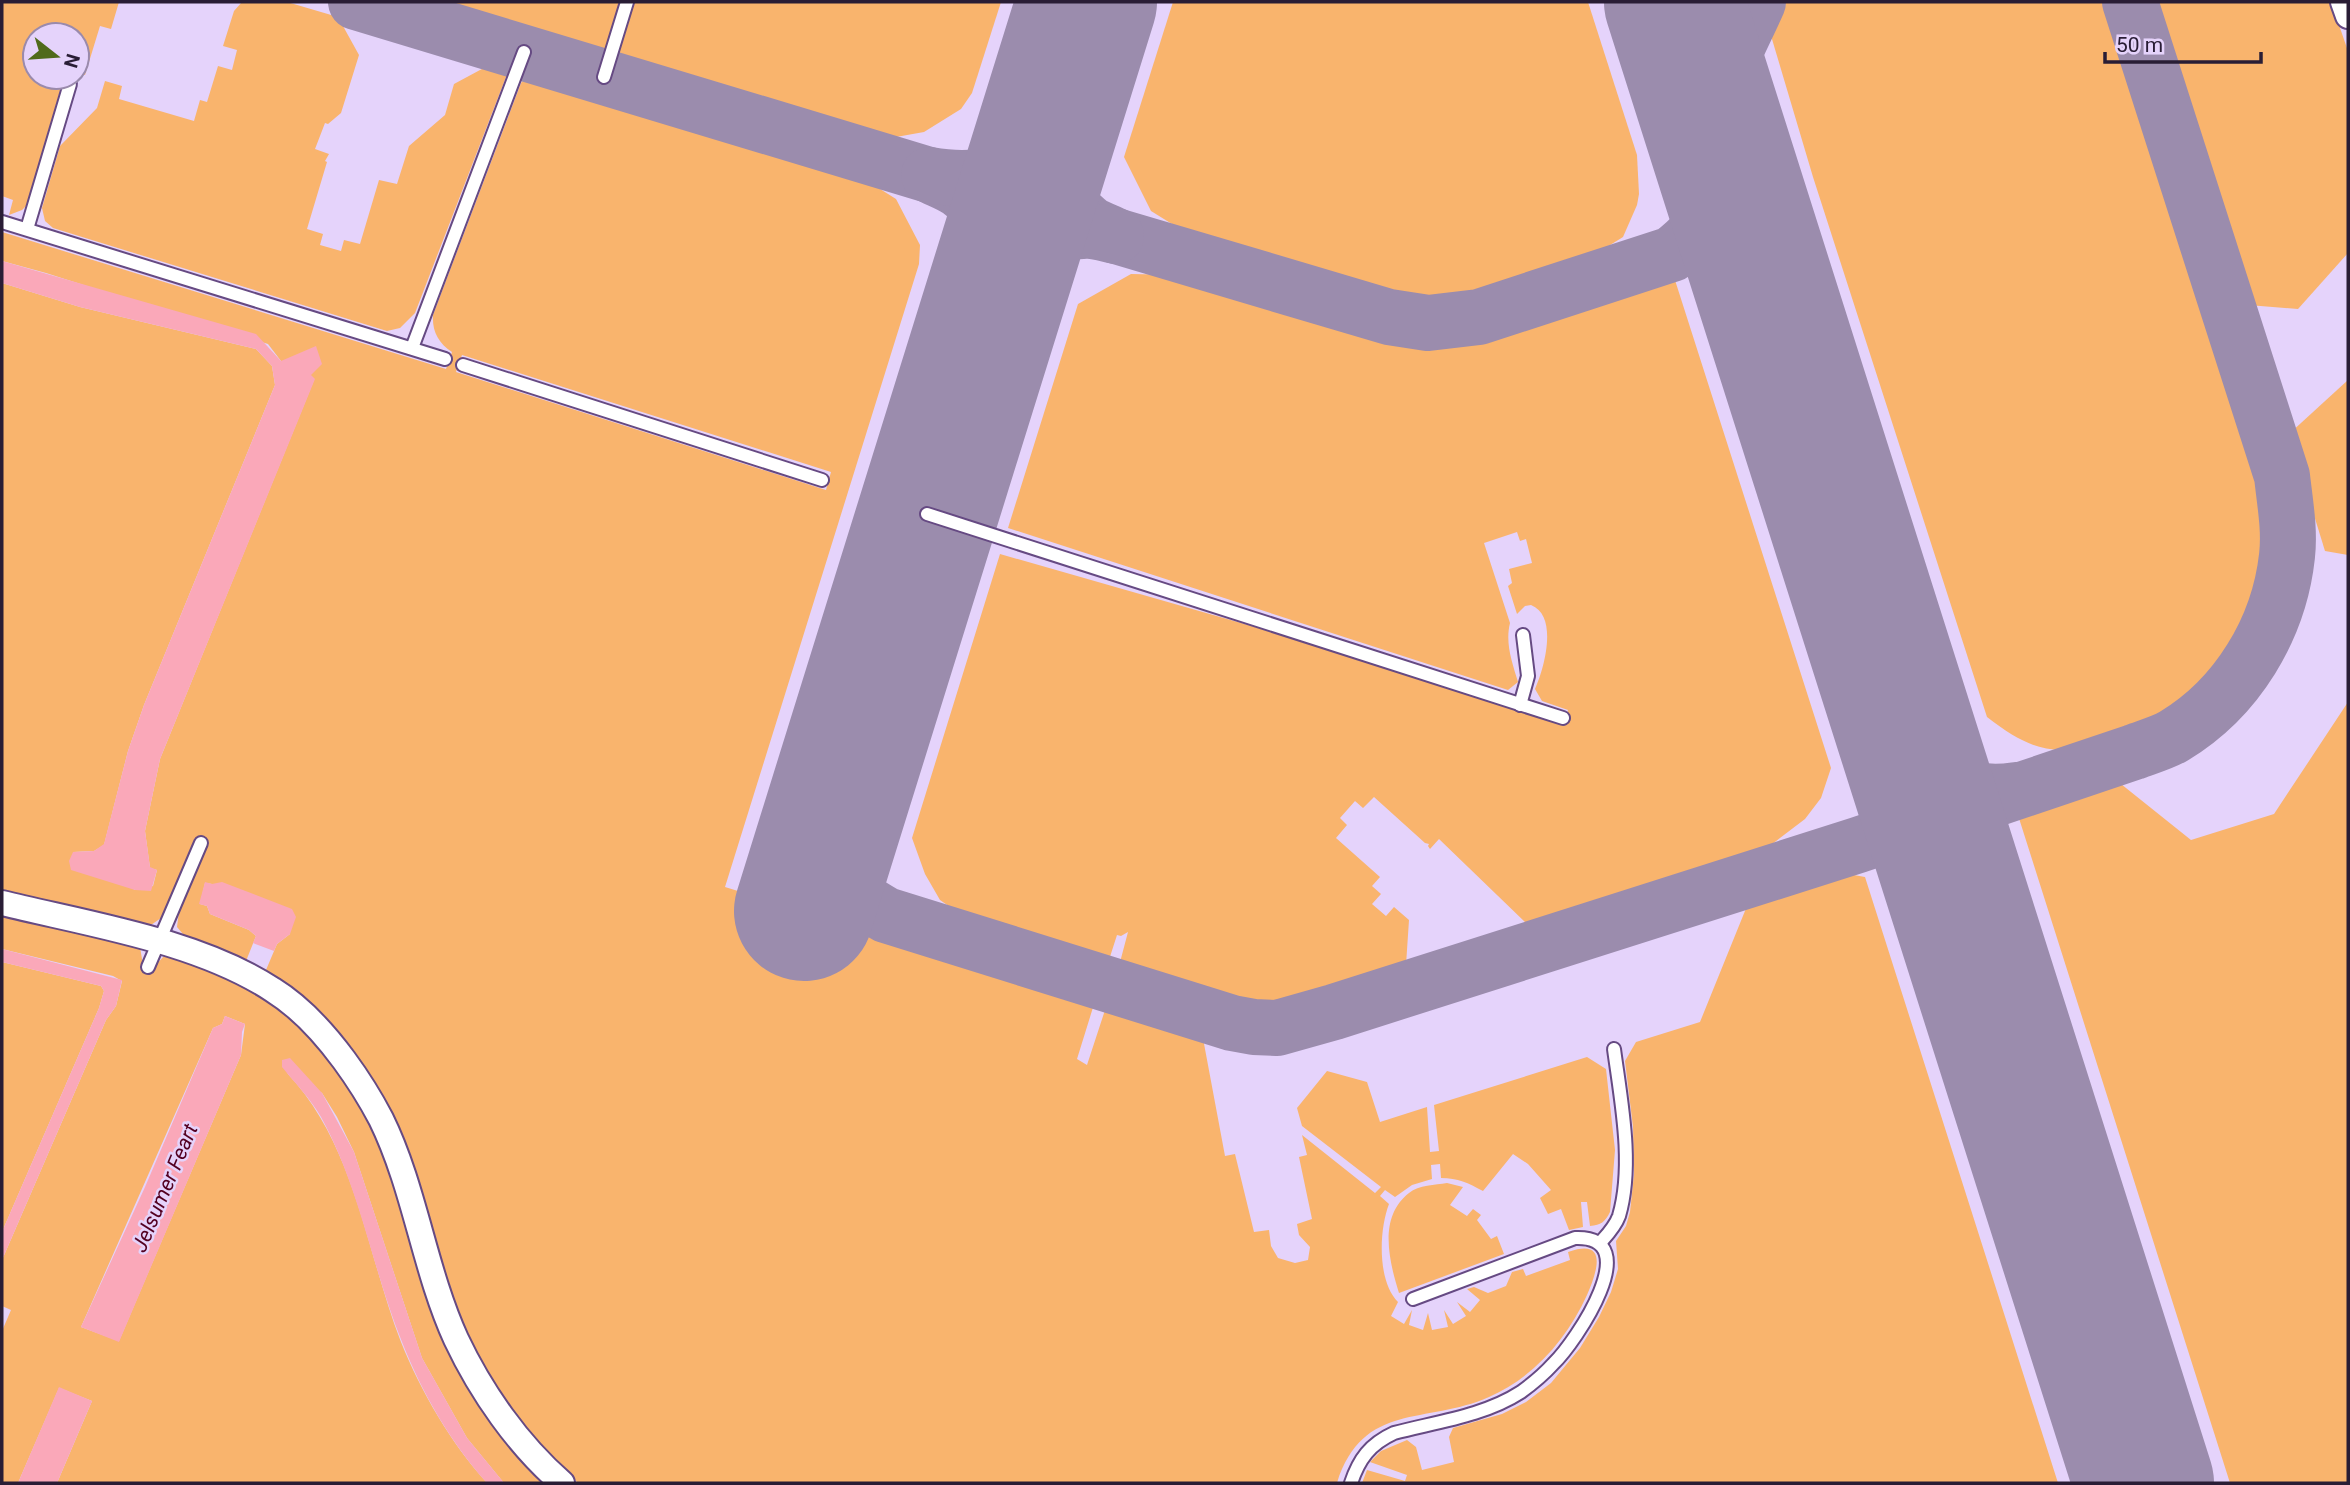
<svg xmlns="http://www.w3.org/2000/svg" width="2350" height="1485" font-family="Roboto,sans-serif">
  <rect width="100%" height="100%" fill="#e5d3fb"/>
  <g fill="#f9b46d" fill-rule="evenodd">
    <path d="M2,2H119L111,29L100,26L85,75L77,73V35H35V77H64L27,205L22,210L9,215L13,200L2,196Z"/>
    <path d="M242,2H287L338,17L359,55L341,113L328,124L325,123L315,149L329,154L325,161L327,162L307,229L323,234L320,245L341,251L344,240L360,244L379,180L397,184L409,146L445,115L454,84L493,63L507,67L506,77L415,313L400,328L387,331L53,228L45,221L42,208L60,146L97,108L105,81L122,86L119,99L194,121L200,100L207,102L218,66L232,70L237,50L223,46L234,11Z"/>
    <path d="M435,2H620L607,46L598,55Z"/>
    <path d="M634,2H1001L972,93L961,109L924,132L896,137L854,132L623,63L619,52Z"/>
    <path d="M1173,2H1588L1637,155L1639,194L1637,205L1623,237L1578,265L1465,300L1437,303L1407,301L1193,237L1151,211L1124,157Z"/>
    <path d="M1785,2H2111L2261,476C2284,595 2237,694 2120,736C2061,758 2036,755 1987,717L1813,177L1769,29Z"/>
    <path d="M2151,2H2331L2348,51V253L2298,309L2248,305Z"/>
    <path d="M528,75L836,165L853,172L896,199L920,245L919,264L725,887L1095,1001L1077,1059L1087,1065L1107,1004L1202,1033L1225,1156L1235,1154L1254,1232L1269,1230L1271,1246L1278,1258L1295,1263L1308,1260L1310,1247L1299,1235L1297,1224L1312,1219L1299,1157L1307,1155L1302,1135L1375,1193L1381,1187L1302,1126L1297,1108L1327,1071L1367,1082L1380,1122L1427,1107L1430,1152L1439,1151L1434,1105L1587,1057L1606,1069L1615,1150L1610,1212C1605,1222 1601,1225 1590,1226L1587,1202H1581L1583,1227L1569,1230L1561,1209L1548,1214L1540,1198L1551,1190L1528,1164L1513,1154L1483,1191C1468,1183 1458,1178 1441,1178L1440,1164L1431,1165L1432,1179L1412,1185L1395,1197L1385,1190L1380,1196L1389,1204C1379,1230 1377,1281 1398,1302L1391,1316L1404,1324L1412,1310L1409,1325L1423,1330L1428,1313L1432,1330L1448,1327L1444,1310L1453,1324L1466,1316L1457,1302L1470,1312L1480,1300L1467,1289L1474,1287L1488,1293L1506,1286L1512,1272L1523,1269L1526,1276L1570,1260L1568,1252C1609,1237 1597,1272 1587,1295C1567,1339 1534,1377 1489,1397C1426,1425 1363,1401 1337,1483H578L528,1434L487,1374L453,1304L427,1219L309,1002L266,970L277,944L290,934L212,884L205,883L200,904L207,906L210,914L249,930L256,936L246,961L188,940L177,927L179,911L208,843L195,838L161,918L151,925L143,926L2,893V283L80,307L256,349L272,366L275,385L144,705L128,751L104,845L94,851L73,852L135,890L153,886L157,870L150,868L145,831L160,759L314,380L281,361L268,344L46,273L2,261V232L446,369L452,352C438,343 432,331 433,315L521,83ZM462,355L831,472L826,490L456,372Z"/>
    <path d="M1131,274L1180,275L1399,338L1424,343L1457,341L1674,277L1831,768L1821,798L1805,819L1767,848L1528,925L1439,839L1430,849L1428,846L1429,844L1425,843L1374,797L1363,808L1355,801L1340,818L1347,825L1336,838L1380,877L1372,886L1381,894L1372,904L1386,916L1394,907L1409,920L1406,965L1279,1004L1245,1006L1119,966L1128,932L1121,936L1117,935L1108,963L970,921L940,900L925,874L912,838L1000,554L1255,627L1564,725L1568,710L1542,701L1535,689C1544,669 1559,616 1531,605L1525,606L1517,614L1508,586L1512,583L1509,569L1532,563L1526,539L1520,541L1517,532L1484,543L1510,623C1505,643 1512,662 1518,682L1508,690L1008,528L1078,304Z"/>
    <path d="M2348,380V555L2325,551L2289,434Z"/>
    <path d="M2348,702V1483H2230L2017,812L2116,780L2191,840L2274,814Z"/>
    <path d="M1848,874L1865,877L2058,1483H1362L1367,1470L1405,1481L1407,1475L1370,1462L1381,1451L1407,1440L1416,1447L1422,1470L1454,1462L1449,1437L1453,1428L1502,1414L1526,1402L1551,1383L1580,1348L1599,1317L1611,1292L1618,1269L1616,1241L1626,1226L1630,1212L1634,1174L1633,1127L1625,1061L1636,1042L1700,1022L1747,906Z"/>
    <path d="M2,914L140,947L143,965L153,968L165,955L221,975L281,1008L319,1046L357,1098L384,1154L428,1296L546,1483H504L467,1438L422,1358L354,1152L337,1117L322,1093L287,1073C356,1146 366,1252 401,1342C421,1392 451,1443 487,1483H57L92,1401L59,1388L18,1483H2V1331L11,1310L2,1306V1260L106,1020L116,1006L122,981L113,976L2,949ZM225,1016L245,1024L241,1055L119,1341L81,1327L213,1028L222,1024Z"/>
    <path d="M2,962L101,986L104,991L99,1008L2,1232Z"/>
    <path d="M1447,1183L1463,1187L1450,1205L1467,1216L1473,1209L1481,1215L1477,1220L1491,1239L1497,1236L1504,1254L1399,1293C1389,1261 1378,1217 1409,1193C1419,1185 1435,1185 1447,1183Z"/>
  </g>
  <g fill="#faa8b9">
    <path d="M2,261L256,334L281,361L316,346L322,364L311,375L315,379L160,759L145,831L150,867L157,870L151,891L135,890L71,870L69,861L73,852L94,851L104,844L128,751L144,705L275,385L272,366L256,349L80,307L2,283Z"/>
    <path d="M205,882L212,884L222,882L292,909L296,917L290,934L277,944L274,951L253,943L256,936L249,930L210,914L207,906L199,904Z"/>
    <path d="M2,949L122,980L116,1006L106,1020L2,1260V1232L99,1008L104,991L101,986L2,962Z"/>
    <path d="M225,1016L245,1024L242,1032L241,1055L119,1342L81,1327L145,1187L213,1028L222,1024Z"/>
    <path d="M290,1058L322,1093L354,1152L422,1358L467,1438L504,1483H487C451,1443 422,1393 402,1342C372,1268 360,1188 321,1117C310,1098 295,1083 282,1067V1060Z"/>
    <path d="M59,1387L92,1401L57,1483H18Z"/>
  </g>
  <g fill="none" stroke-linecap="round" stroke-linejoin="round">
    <g stroke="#9b8cad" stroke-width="56">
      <path d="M356,2L929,175C939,180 950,184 959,190C994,215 995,261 994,300"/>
      <path d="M1052,112C1047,155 1051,192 1087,221C1095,228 1107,231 1116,236L1389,317L1428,323L1479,317L1672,254C1718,218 1721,197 1718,141C1718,127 1716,111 1719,97C1726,65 1745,32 1758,2"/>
      <path d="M929,175C996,186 1019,169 1052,112"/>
      <path d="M994,300C1014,266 1040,231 1084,231C1094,230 1106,234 1116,236"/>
      <path d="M1906,733C1934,775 1963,799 2016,790"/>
      <path d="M833,819C824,875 839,888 886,915L1232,1023L1254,1027L1277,1028L1334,1012L1858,845L2134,752C2147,747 2162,743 2174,736C2237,698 2279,629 2287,556C2290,530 2285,503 2282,476L2130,2"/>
    </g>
    <g stroke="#9b8cad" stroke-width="140">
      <path d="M1674,2L2144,1483"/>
      <path d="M804,911L1087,2"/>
    </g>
    <defs>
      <g id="service">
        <path d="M604,77L627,2"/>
        <path d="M2,222L445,359"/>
        <path d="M27,229L70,84"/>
        <path d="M412,348L524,52"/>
        <path d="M463,365L822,480"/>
        <path d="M927,514L1563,718"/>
        <path d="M1520,705L1528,676L1523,635"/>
        <path d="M148,967L201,843"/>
        <path d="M1600,1243C1607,1235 1615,1227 1619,1216C1634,1165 1621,1101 1614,1049"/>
        <path d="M1351,1483C1359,1459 1370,1444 1394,1433C1436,1422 1484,1416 1521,1392C1532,1384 1544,1374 1553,1364C1576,1342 1648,1235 1575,1238L1413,1299"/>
      </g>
      <g id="minor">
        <path d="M2343,2L2348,16"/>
        <path d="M2,903C88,924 199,941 273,990C302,1008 324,1033 344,1060C358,1079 370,1098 381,1119C415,1188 424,1269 456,1339C481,1392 518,1445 562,1483"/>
      </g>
    </defs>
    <use href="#service" stroke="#664a83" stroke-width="16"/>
    <use href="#minor" stroke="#664a83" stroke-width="28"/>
    <use href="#service" stroke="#fff" stroke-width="12"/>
    <use href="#minor" stroke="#fff" stroke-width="24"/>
  </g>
  <g text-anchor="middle" stroke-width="5" stroke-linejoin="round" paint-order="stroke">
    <g font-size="21" font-style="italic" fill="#530021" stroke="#e5d3fb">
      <text transform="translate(165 1188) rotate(-67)" y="7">Jelsumer Feart</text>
    </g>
  </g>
  <rect width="2350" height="1485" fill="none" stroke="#291d35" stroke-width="7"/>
  <g transform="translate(56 56) rotate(107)"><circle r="33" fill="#e5d3fb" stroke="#9a8aac" stroke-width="2"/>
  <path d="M0-5L12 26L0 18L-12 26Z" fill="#506a1b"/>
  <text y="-10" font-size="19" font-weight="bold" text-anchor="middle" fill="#291d35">N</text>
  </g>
  <path d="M2105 52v10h156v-10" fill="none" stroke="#291d35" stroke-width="3.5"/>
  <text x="2116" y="52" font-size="21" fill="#291d35" stroke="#e5d3fb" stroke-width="5" paint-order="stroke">50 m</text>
</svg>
